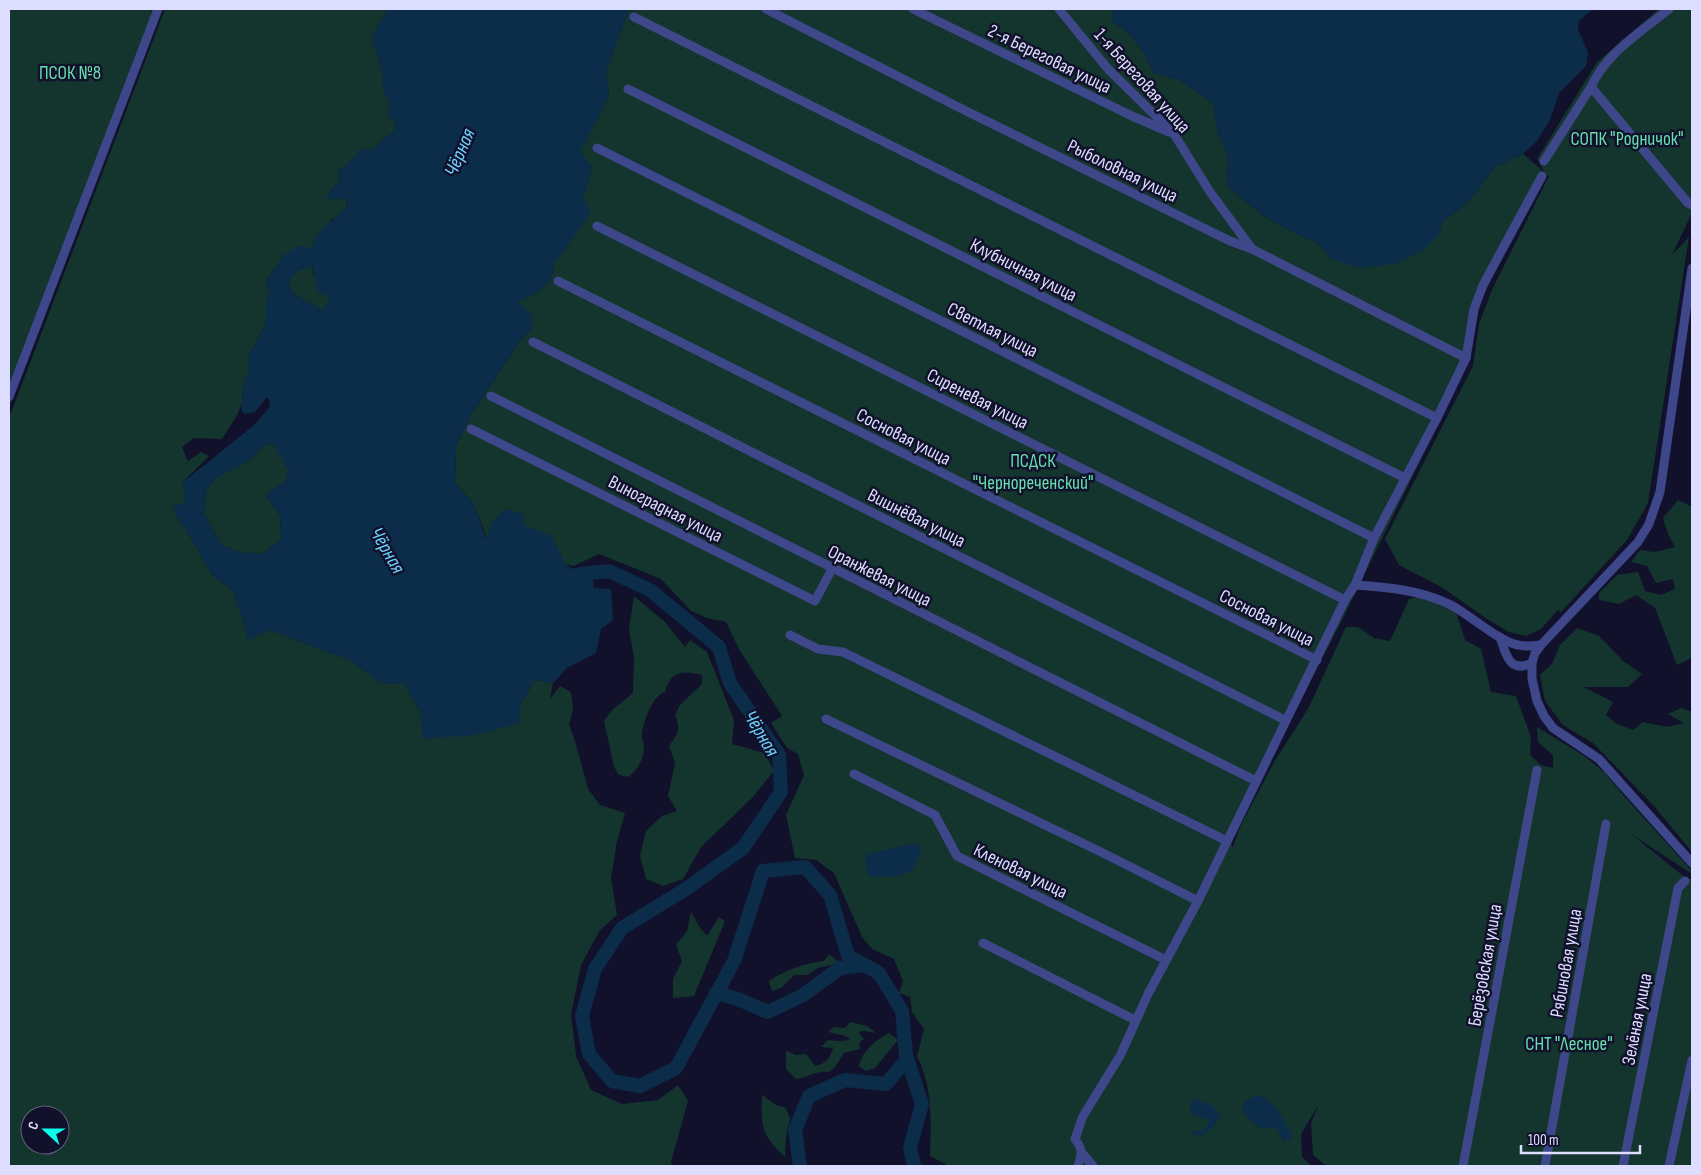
<svg xmlns="http://www.w3.org/2000/svg" width="1701" height="1175" font-family="'Sofia Sans Condensed',sans-serif">
  <rect width="100%" height="100%" fill="#11112b"/>
  <g fill="#14352e" fill-rule="evenodd">
    <path d="M9,9H158L9,406Z"/>
    <path d="M165,9H388L372,38L382,71V87L390,104L388,116L393,120L396,131L385,138L372,150L362,149L349,163L338,171C343,184 336,182 331,190C329,192 329,196 328,199H346L347,206L340,215L331,220L312,248L284,255L265,283L270,293L266,300V324L250,353L248,374L242,391L243,402L236,417L222,439L194,438L182,447L188,461L201,452L209,456L182,483L185,489L184,504L173,507L175,514L185,528L213,576L232,590L244,623L248,639L270,630L352,661L381,683L405,684L420,711L521,704L535,680L553,683L550,699L560,686L571,692L573,709L569,725L575,741L588,789L600,805L625,813L617,841L611,878L617,915L600,930L581,965L571,1014L576,1056L591,1090L622,1104L658,1100L678,1085L688,1101L671,1162L672,1166H9V418ZM30,1115H60V1145H30Z"/>
    <path d="M629,9H1114L1112,22C1132,31 1145,53 1154,73L1180,80L1213,103L1217,130L1228,156L1227,186L1264,216L1299,235L1317,242L1332,259L1438,236L1443,221L1467,203L1495,167L1523,154L1545,173L1537,159L1597,62L1659,9H1692V213L1672,255L1689,237L1648,503L1627,540L1561,612L1558,610L1541,629L1526,636L1509,632L1487,619L1443,588L1399,565L1385,539L1473,366L1479,324L1492,290L1549,176L1547,175L1495,271L1481,301L1475,326L1470,359L1343,618L1229,840L1233,847L1240,827L1274,762L1308,709L1346,627H1358L1374,638L1390,641L1409,599C1425,594 1441,605 1456,612L1465,640L1481,649L1491,692L1516,696L1531,737L1530,755L1541,765L1553,768V755L1538,742L1537,727L1583,755L1604,772L1625,797L1692,871V874L1631,834L1687,879H1692V1166H1326L1313,1155L1311,1123L1319,1104L1301,1134L1302,1157L1312,1166H949L930,1156C931,1122 933,1087 917,1056L924,1029L912,1012L910,997L899,993L903,981L894,959L872,949L862,937L834,873L816,860L795,858L786,815L804,775L798,754L787,748L771,723L782,716L739,649L726,622L707,618L691,611L661,579L599,554L574,566L565,564L551,536L524,526L523,514L506,509L494,520L487,539L474,504L455,483L456,446L471,415L519,342L532,328L517,302C536,293 553,287 554,263C573,242 583,196 592,167L579,152L609,96L606,71Z"/>
    <path d="M312,265L313,274L329,298L328,304L322,310L293,294L288,282L298,270Z"/>
    <path d="M274,443L289,471L285,482L266,495L280,516L281,540L262,554L239,552L221,545L204,513L206,491L217,477L238,467L253,457L264,445Z"/>
    <path d="M1678,500L1692,507V658L1677,665L1655,608L1636,595L1619,604L1599,600V593L1617,575L1638,572L1645,591L1661,595L1675,589L1673,579L1656,583L1647,566L1631,562L1640,550L1654,552L1675,547L1668,534L1663,518Z"/>
    <path d="M634,596L665,622L685,647L690,640L707,652L734,720L732,744L765,753L774,771L751,799L701,847L683,879L663,886L646,879L640,856L646,831L662,816L677,811L668,796L675,763L669,746C678,734 681,729 675,715L680,705L702,684V675C683,670 670,671 665,692C652,696 645,719 642,732C641,737 644,742 644,747C644,759 637,771 628,777L619,775L614,767L604,721L612,710L633,693L634,658L629,629Z"/>
    <path d="M1577,628L1599,636L1623,661L1642,674L1628,687H1584L1613,702L1606,715L1615,723L1633,730L1643,722L1667,727L1684,723L1668,714L1681,708L1692,712V852L1654,806L1593,743L1563,725L1545,701L1540,675L1552,664L1560,645Z"/>
    <path d="M691,912L700,928L707,936L719,917L725,921L694,996L673,998V979L682,961L676,945L687,931Z"/>
    <path d="M829,954L840,963L818,968L807,975H794L781,988L772,991L769,981C786,970 804,963 824,961Z"/>
    <path d="M850,1022L867,1026L876,1033L864,1031L858,1032L864,1039L859,1043L860,1049L844,1053L835,1067L829,1072C816,1070 809,1077 796,1079L786,1069V1051L796,1055L806,1054L815,1066C826,1064 830,1058 833,1048L821,1047L828,1040L840,1041L850,1040L846,1036L828,1032L834,1027L845,1028Z"/>
    <path d="M889,1033L898,1040L875,1068L866,1071L859,1066C861,1052 877,1039 889,1033Z"/>
    <path d="M762,1095L776,1105L786,1108L790,1119L786,1137L785,1157C761,1135 761,1126 762,1095Z"/>
  </g>
  <g fill="#0b2d4a" fill-rule="evenodd">
    <path d="M388,9H629L606,71L609,96L580,152L592,167L583,199L591,212L563,253L554,263C553,288 537,293 517,302L531,314L532,328L519,342L471,415L456,446L455,483L474,504L486,539L494,520L506,509L523,514L524,526L551,535L565,564L594,581L593,588L611,589L613,620L601,629L596,653L567,668L553,683L535,680L521,704L519,723L474,735L423,739L420,711L405,684L381,683L352,661L270,630L248,640L244,623L232,590L213,576L185,528L175,514L173,506L184,504L185,489L182,483L253,426L269,408L270,401L267,397L255,412L244,414L241,409L243,402L242,391L248,374L250,353L266,324V300L270,293L265,283L284,255L299,246L312,248C313,244 314,239 316,236C324,223 338,218 347,207L346,199H328C329,196 329,193 331,190C336,182 343,184 338,171L349,163L362,149L372,150L385,138L396,131L393,120L388,116L390,104L382,87V71L372,38ZM312,265L317,290L329,298L328,304L322,310L293,294L288,283L298,270ZM273,443L289,471L285,482L266,495L280,516L281,540L262,554L239,552L221,545L204,513L206,491L217,477L238,467L253,457L264,445Z"/>
    <path d="M1114,9H1595L1589,12L1579,21L1578,30L1588,52L1586,66L1559,93L1550,120L1537,141L1523,154L1495,167L1467,203L1443,221L1438,236L1423,250L1395,264L1359,268L1332,259L1317,242L1299,235L1264,216L1227,186L1228,156L1217,130L1213,103L1180,80L1154,73C1145,53 1132,31 1112,22Z"/>
    <path d="M911,844L920,846L921,853C917,858 916,863 913,868C906,879 882,876 870,877L865,864L867,854Z"/>
    <path d="M1258,1095C1276,1100 1284,1122 1293,1137L1284,1142L1275,1127C1258,1132 1254,1122 1242,1112L1244,1101Z"/>
    <path d="M1197,1098C1207,1107 1210,1098 1220,1116L1214,1126L1201,1136L1192,1134L1194,1130L1201,1131L1206,1127L1209,1120L1189,1113L1193,1100Z"/>
  </g>
  <g fill="none" stroke-linecap="round" stroke-linejoin="round">
    <g stroke="#0b2d4a" stroke-width="14">
      <path d="M562,579L581,574L609,571L650,590L719,647L730,683L779,755L781,792L743,848L686,889L622,928L595,969L582,1016L589,1054L612,1081L640,1086L676,1068L734,961L763,871L805,867L830,895L848,956L879,973L902,1011L906,1055L922,1104L910,1148L914,1166"/>
      <path d="M716,993L738,999L768,1012L803,995L840,968L864,965"/>
      <path d="M800,1166L795,1130L809,1096L845,1080L886,1084L907,1059"/>
    </g>
    <g stroke="#3d4789" stroke-width="9">
      <path d="M766,9L966,111L1230,241L1252,249L1466,358"/>
      <path d="M913,9L1132,116L1169,132"/>
      <path d="M1059,9L1108,69L1174,134L1210,192L1252,249"/>
      <path d="M634,17L1437,418"/>
      <path d="M1591,87L1688,203L1692,205"/>
      <path d="M628,89L1405,478"/>
      <path d="M597,148L1374,538"/>
      <path d="M1544,161L1591,87C1606,53 1641,32 1669,9"/>
      <path d="M597,226L1345,600"/>
      <path d="M558,281L1317,660"/>
      <path d="M533,342L1285,720"/>
      <path d="M491,396L1256,781"/>
      <path d="M9,397L158,9"/>
      <path d="M471,429L815,601L832,569"/>
      <path d="M1355,585C1387,587 1419,590 1449,604C1469,614 1498,641 1518,645C1526,647 1534,646 1541,645L1638,542L1649,524L1660,492L1692,268"/>
      <path d="M790,635L818,649L843,652L1227,841"/>
      <path d="M1500,637C1506,654 1509,674 1532,663"/>
      <path d="M1541,645L1535,653L1532,663V679L1537,701L1544,716L1553,728L1599,759L1692,863"/>
      <path d="M826,719L1103,853L1198,901"/>
      <path d="M854,774L935,815L957,856L1166,960"/>
      <path d="M983,943L1135,1020"/>
      <path d="M1082,1153L1093,1166"/>
      <path d="M1078,1166C1082,1154 1083,1149 1075,1139L1083,1116L1120,1056L1148,994L1198,901L1345,600L1355,585L1374,538L1437,418L1466,358L1474,309L1483,285L1542,176"/>
      <path d="M1463,1166L1537,770"/>
      <path d="M1545,1166L1606,824"/>
      <path d="M1623,1166L1678,888L1685,881"/>
      <path d="M1669,1166L1692,1060"/>
    </g>
  </g>
  <g text-anchor="middle" stroke-width="5" stroke-linejoin="round" paint-order="stroke">
    <g font-size="19" fill="#dcddff" stroke="#11112b">
      <text transform="translate(1050 58) rotate(26)" y="7">2-я Береговая улица</text>
      <text transform="translate(1143 80) rotate(48)" y="7">1-я Береговая улица</text>
      <text transform="translate(1123 170) rotate(26)" y="7">Рыболовная улица</text>
      <text transform="translate(1024 269) rotate(27)" y="7">Клубничная улица</text>
      <text transform="translate(993 329) rotate(27)" y="7">Светлая улица</text>
      <text transform="translate(978 398) rotate(27)" y="7">Сиреневая улица</text>
      <text transform="translate(904 436) rotate(27)" y="7">Сосновая улица</text>
      <text transform="translate(666 508) rotate(27)" y="7">Виноградная улица</text>
      <text transform="translate(917 517) rotate(27)" y="7">Вишнёвая улица</text>
      <text transform="translate(880 575) rotate(27)" y="7">Оранжевая улица</text>
      <text transform="translate(1267 617) rotate(27)" y="7">Сосновая улица</text>
      <text transform="translate(1021 870) rotate(26)" y="7">Кленовая улица</text>
      <text transform="translate(1565 963) rotate(-80)" y="7">Рябиновая улица</text>
      <text transform="translate(1484 965) rotate(-80)" y="7">Берёзовская улица</text>
      <text transform="translate(1636 1019) rotate(-79)" y="7">Зелёная улица</text>
    </g>
    <g font-size="19" fill="#66e0ad" stroke="#11112b">
      <text x="70" y="79">ПСОК №8</text>
      <text x="1627" y="145">СОПК "Родничок"</text>
      <text x="1033" y="467">ПСДСК<tspan x="1033" dy="22">"Чернореченский"</tspan></text>
      <text x="1569" y="1050">СНТ "Лесное"</text>
    </g>
    <g font-size="20" font-style="italic" fill="#6bd2fe" stroke="#11112b">
      <text transform="translate(459 152) rotate(-67)" y="7">Чёрная</text>
      <text transform="translate(388 550) rotate(60)" y="7">Чёрная</text>
      <text transform="translate(762 733) rotate(59)" y="7">Чёрная</text>
    </g>
  </g>
  <rect width="1701" height="1175" fill="none" stroke="#dcddff" stroke-width="20"/>
  <g transform="translate(45 1130) rotate(291)"><circle r="24" fill="#11112b" stroke="#626380"/>
  <path d="M0-4L9 19L0 12L-9 19Z" fill="#09fdec"/>
  <text y="-8" font-size="14" font-weight="bold" text-anchor="middle" fill="#dcddff">С</text>
  </g>
  <path d="M1521 1145v8h119v-8" fill="none" stroke="#dcddff" stroke-width="2.5"/>
  <text x="1528" y="1145" font-size="15" fill="#dcddff" stroke="#11112b" stroke-width="4" paint-order="stroke">100 m</text>
</svg>
